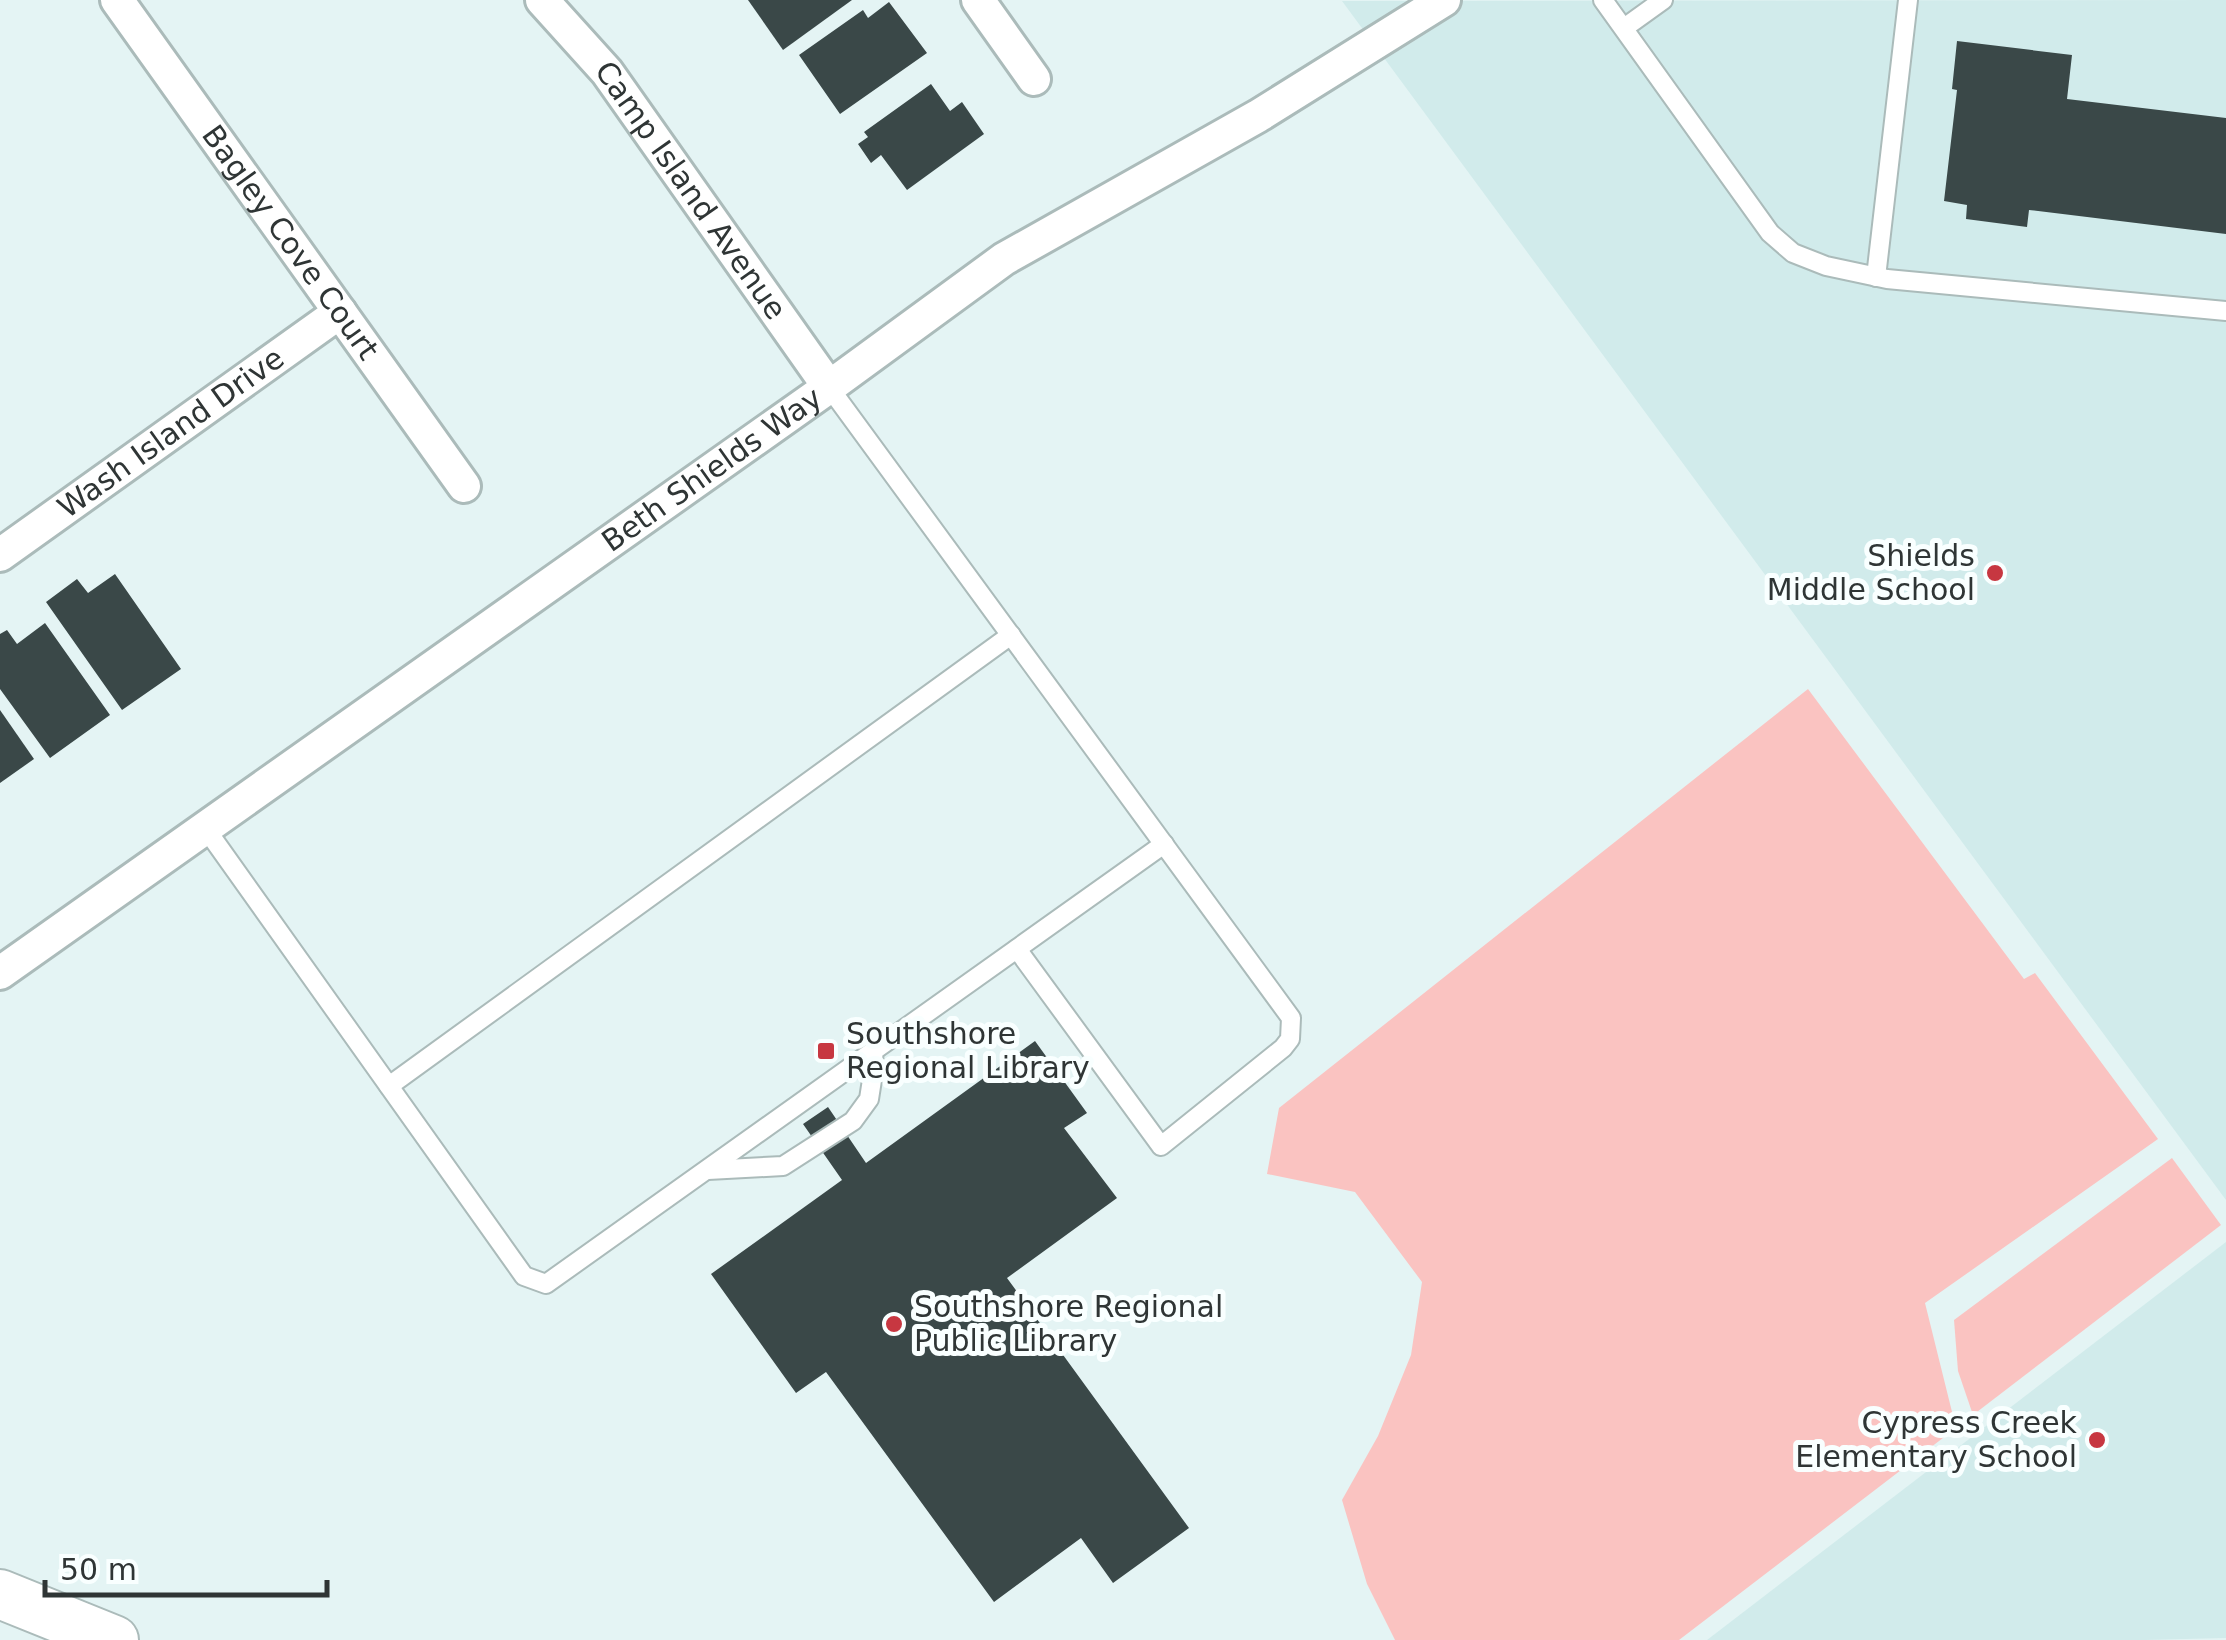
<svg xmlns="http://www.w3.org/2000/svg" width="2226" height="1640" font-family="'DejaVu Sans',sans-serif">
  <rect width="100%" height="100%" fill="#e4f4f4"/>
  <g fill="#d1ebeb">
    <path d="M2226,0V1200L1342,1Z"/>
    <path d="M2226,1242V1638L2145,1640H1707Z"/>
  </g>
  <g fill="#fac3c1">
    <path d="M1808,689L2024,979L2035,973L2158,1139L1925,1303L1956,1428L1679,1640H1395L1367,1584L1342,1500L1378,1436L1411,1355L1422,1282L1355,1192L1267,1174L1279,1108Z"/>
    <path d="M2172,1158L2221,1225L1973,1415L1958,1371L1954,1320Z"/>
  </g>
  <g fill="#3a4848">
    <path d="M748,0H852L783,50Z"/>
    <path d="M889,2L927,53L840,114L799,55L863,10L868,18Z"/>
    <path d="M1957,41L2072,55L2067,99L2226,118V234L2029,210L2027,227L1966,219L1967,205L1944,201L1957,90L1952,89Z"/>
    <path d="M931,84L950,111L962,102L984,134L907,190L881,155L871,163L858,144L868,137L864,132Z"/>
    <path d="M115,574L181,669L122,710L46,602L77,579L88,593Z"/>
    <path d="M45,623L110,715L50,758L0,689V634L7,630L17,644Z"/>
    <path d="M0,710L34,759L0,783Z"/>
    <path d="M1035,1041L1087,1113L1064,1128L1117,1198L1007,1278L1189,1528L1113,1583L1081,1538L994,1602L826,1372L796,1393L711,1274L842,1180L803,1124L828,1107L866,1163Z"/>
  </g>
  <g fill="none" stroke-linecap="round" stroke-linejoin="round">
    <defs>
      <g id="lane">
        <path d="M1603,0L1770,233L1793,253L1826,266L1887,279L2226,311"/>
        <path d="M1624,28L1663,0"/>
        <path d="M1876,277L1908,0"/>
        <path d="M829,387L1291,1018L1290,1039L1283,1048L1161,1146L1017,949"/>
        <path d="M206,829L524,1276L546,1284L1164,844"/>
        <path d="M389,1086L1011,635"/>
        <path d="M708,1170L783,1166L853,1121L869,1099L874,1067L873,1053"/>
      </g>
      <g id="street">
        <path id="s1" d="M117,0L464,486"/>
        <path id="s2" d="M542,0L607,72L829,387"/>
        <path d="M978,0L1034,79"/>
        <path id="s3" d="M0,555L340,312"/>
        <path id="s4" d="M0,973L829,387L1004,259L1258,116L1444,0"/>
      </g>
      <path id="secondary" d="M0,1594L114,1640"/>
    </defs>
    <use href="#lane" stroke="#abbbba" stroke-width="22"/>
    <use href="#street" stroke="#abbbba" stroke-width="38"/>
    <use href="#secondary" stroke="#abbbba" stroke-width="52"/>
    <use href="#lane" stroke="#fff" stroke-width="18"/>
    <use href="#street" stroke="#fff" stroke-width="32"/>
    <use href="#secondary" stroke="#fff" stroke-width="48"/>
  </g>
  <g fill="#c73741" stroke="#f9ffff" stroke-width="4">
    <circle cx="1995" cy="573" r="10"/>
    <rect x="816" y="1041" width="20" height="20" rx="5"/>
    <circle cx="894" cy="1324" r="10"/>
    <circle cx="2097" cy="1440" r="10"/>
  </g>
  <g text-anchor="middle" stroke-width="10" stroke-linejoin="round" paint-order="stroke">
    <g font-size="30" fill="#2f3535" stroke="#f9ffff">
      <text dy="10" stroke="none"><textPath href="#s2" startOffset="242">Camp Island Avenue</textPath></text>
      <text dy="10" stroke="none"><textPath href="#s1" startOffset="298">Bagley Cove Court</textPath></text>
      <text dy="10" stroke="none"><textPath href="#s3" startOffset="210">Wash Island Drive</textPath></text>
      <text dy="10" stroke="none"><textPath href="#s4" startOffset="872">Beth Shields Way</textPath></text>
    </g>
    <g font-size="30" fill="#2f3535" stroke="#f9ffff" text-anchor="end">
      <text x="1975" y="566">Shields<tspan x="1975" dy="34">Middle School</tspan></text>
      <text x="846" y="1044" text-anchor="start">Southshore<tspan x="846" dy="34">Regional Library</tspan></text>
      <text x="914" y="1317" text-anchor="start">Southshore Regional<tspan x="914" dy="34">Public Library</tspan></text>
      <text x="2077" y="1433">Cypress Creek<tspan x="2077" dy="34">Elementary School</tspan></text>
    </g>
  </g>
  <path d="M45 1580v15h282v-15" fill="none" stroke="#2f3535" stroke-width="5"/>
  <text x="60" y="1580" font-size="30" fill="#2f3535" stroke="#f9ffff" stroke-width="8" paint-order="stroke">50 m</text>
</svg>
